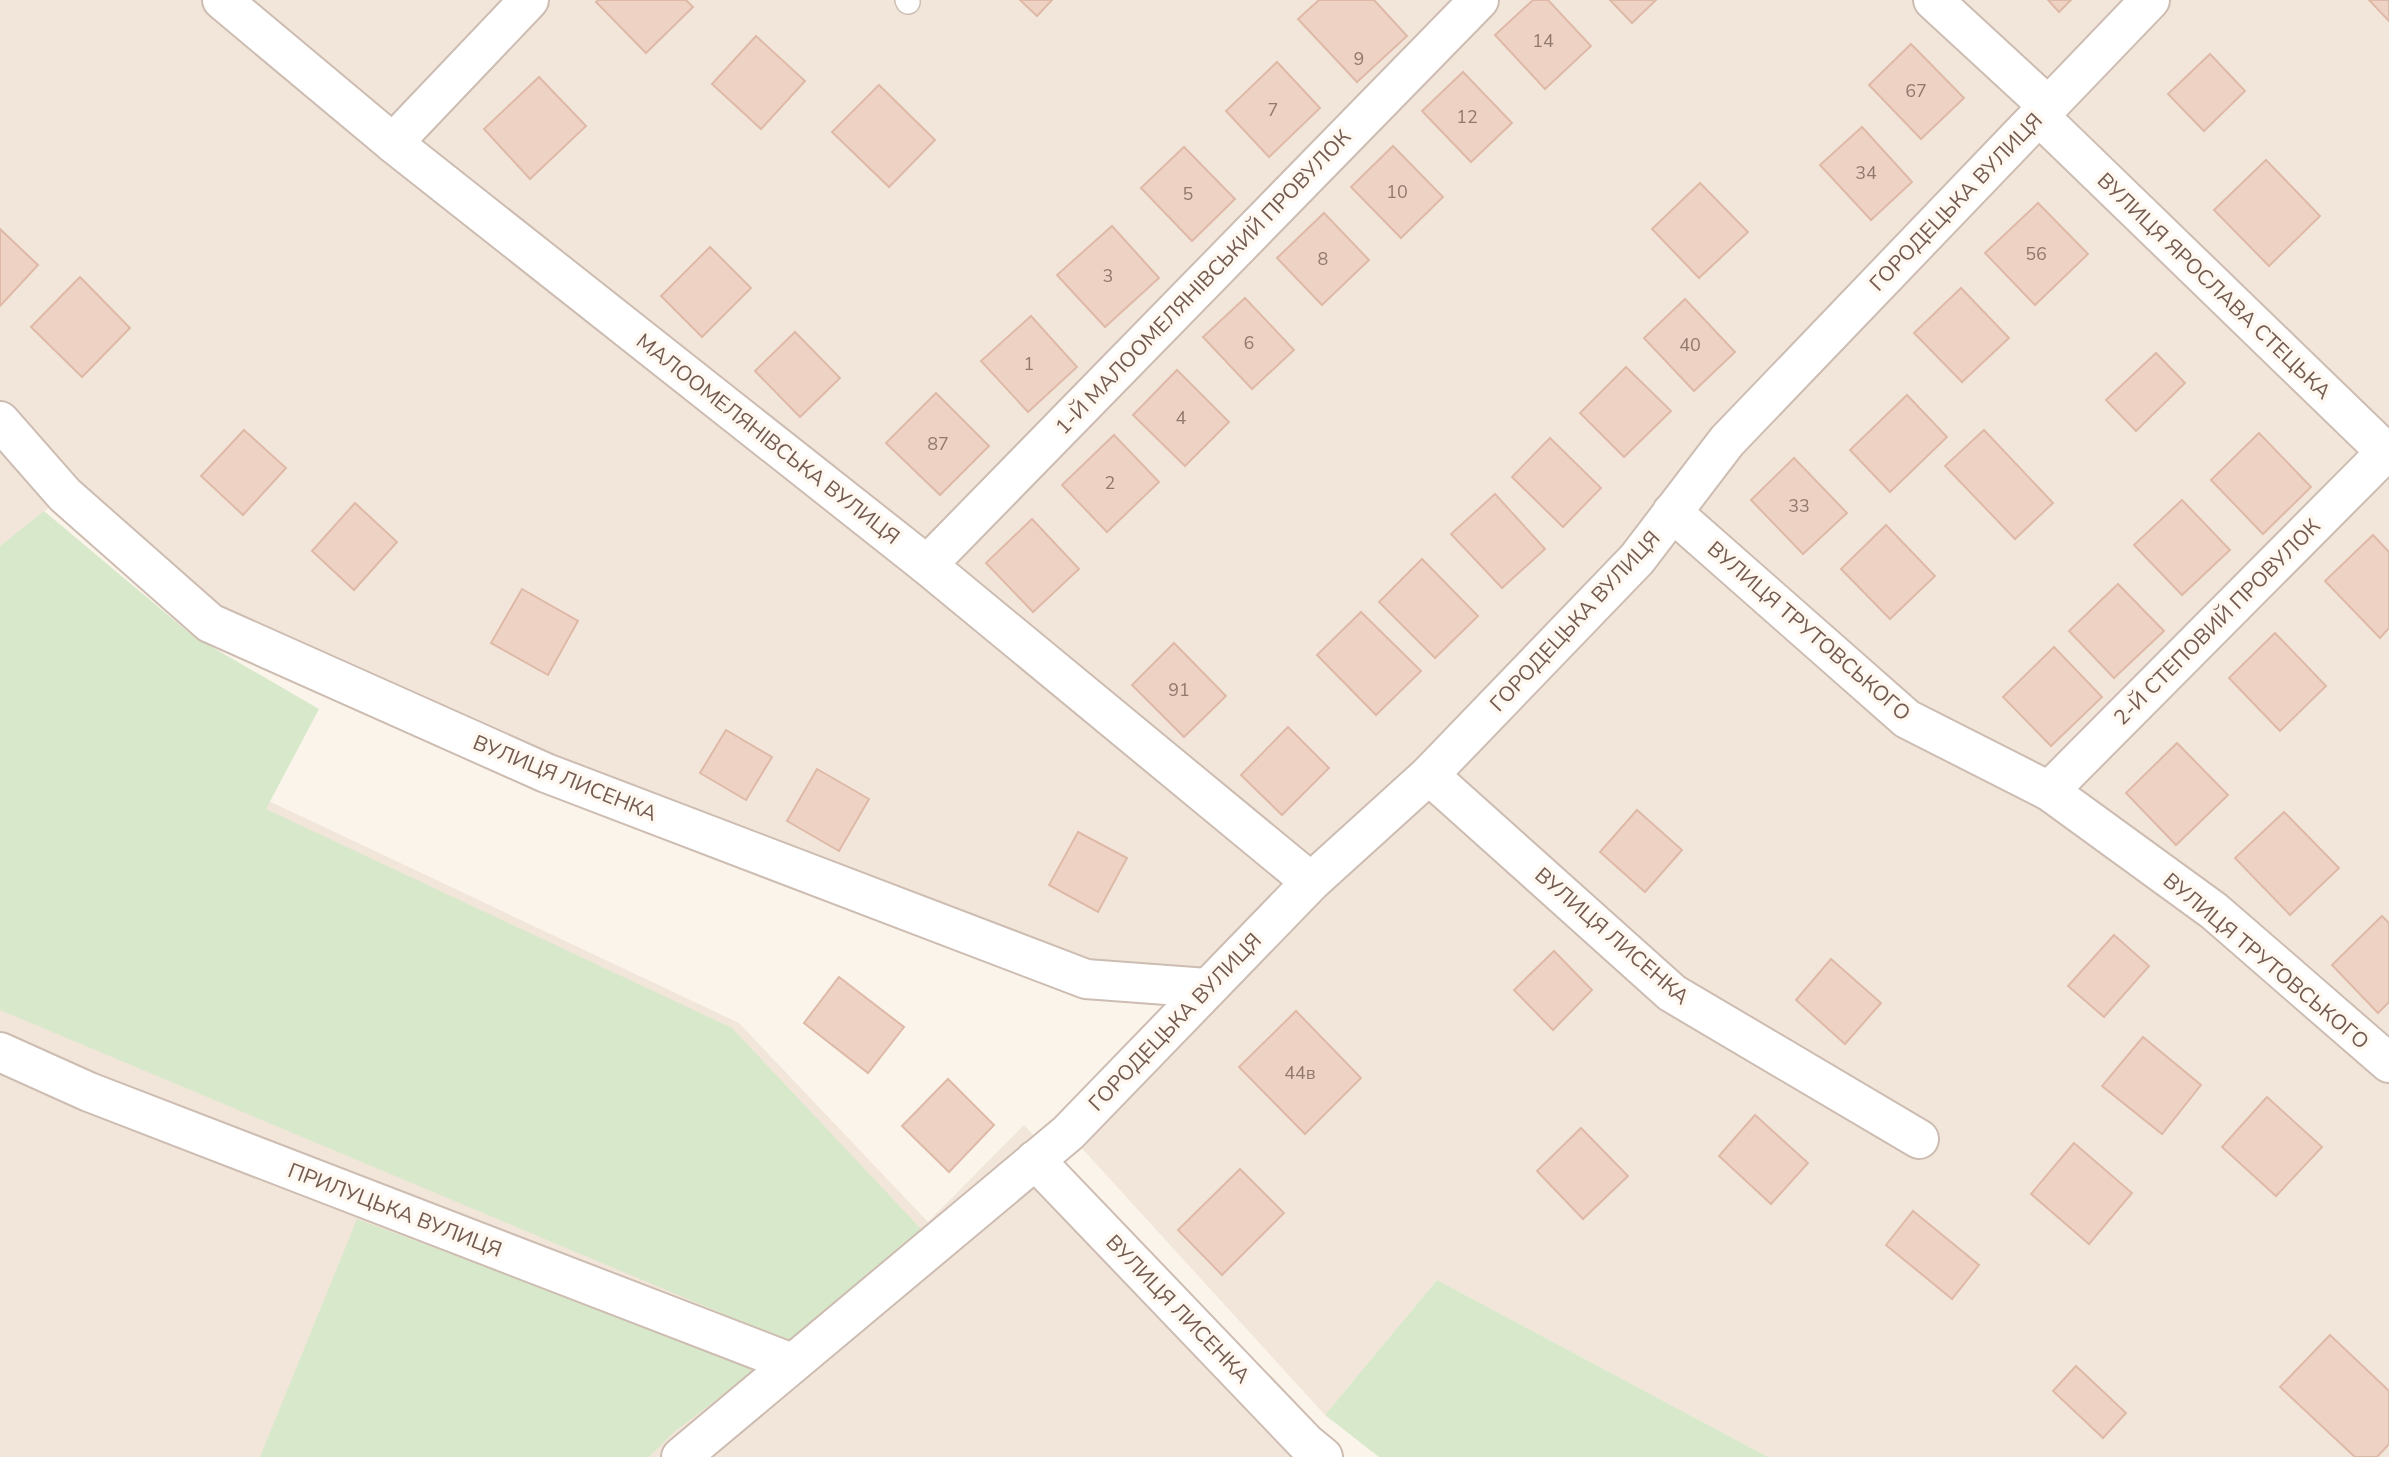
<svg xmlns="http://www.w3.org/2000/svg" width="2389" height="1457" font-family="'Nunito Sans',sans-serif">
  <rect width="100%" height="100%" fill="#fbf4eb"/>
  <g fill="#f2e6da">
    <path d="M0,0H2389V1457H1768L1437,1280L1325,1415L1068,1133L1207,989L1086,979L210,623L65,495L0,546Z"/>
    <path d="M0,674L739,1023L928,1222L1024,1125L1329,1457H0Z"/>
  </g>
  <g fill="#d8e8ca">
    <path d="M44,511L193,636L319,709L266,809L732,1028L922,1230L790,1342L0,1010V546Z"/>
    <path d="M357,1219L758,1368L674,1432L649,1457H260Z"/>
    <path d="M1437,1280L1768,1457H1379L1325,1415Z"/>
  </g>
  <g fill="#eed3c5" stroke="#dfb9a7" stroke-width="2">
    <path d="M598,0H686L693,7L646,53L596,2Z"/>
    <path d="M1020,0H1052L1037,16Z"/>
    <path d="M1319,0H1374L1407,36L1357,82L1298,19Z"/>
    <path d="M1533,0H1548L1591,46L1545,89L1495,35Z"/>
    <path d="M1610,0H1656L1632,23Z"/>
    <path d="M2048,0H2071L2059,12Z"/>
    <path d="M2369,0H2389V21Z"/>
    <path d="M756,36L805,81L761,129L712,84Z"/>
    <path d="M1911,44L1964,98L1921,139L1869,85Z"/>
    <path d="M2210,54L2245,91L2204,131L2168,94Z"/>
    <path d="M1277,62L1320,108L1269,157L1226,111Z"/>
    <path d="M1463,72L1512,123L1471,162L1422,111Z"/>
    <path d="M539,77L586,126L530,179L484,129Z"/>
    <path d="M879,85L935,140L889,187L832,132Z"/>
    <path d="M1862,127L1912,182L1871,220L1820,165Z"/>
    <path d="M1393,146L1443,197L1401,238L1351,187Z"/>
    <path d="M1184,147L1235,199L1192,241L1141,188Z"/>
    <path d="M2266,160L2320,216L2269,266L2214,210Z"/>
    <path d="M1700,183L1748,232L1699,278L1652,229Z"/>
    <path d="M2038,203L2088,254L2035,305L1985,253Z"/>
    <path d="M1324,213L1369,260L1322,305L1277,258Z"/>
    <path d="M1112,226L1159,278L1105,327L1057,275Z"/>
    <path d="M0,229L38,265L0,306Z"/>
    <path d="M710,247L751,288L702,337L661,296Z"/>
    <path d="M80,277L130,328L82,377L31,327Z"/>
    <path d="M1961,288L2009,338L1962,382L1914,333Z"/>
    <path d="M1245,298L1294,350L1252,389L1203,337Z"/>
    <path d="M1685,299L1735,352L1694,391L1644,338Z"/>
    <path d="M1031,316L1077,367L1028,412L981,361Z"/>
    <path d="M795,332L840,378L800,417L755,371Z"/>
    <path d="M2156,353L2185,383L2136,431L2106,400Z"/>
    <path d="M1626,367L1671,411L1624,457L1580,413Z"/>
    <path d="M1177,370L1229,422L1185,466L1133,415Z"/>
    <path d="M936,393L989,446L940,495L886,443Z"/>
    <path d="M1907,395L1947,437L1890,492L1850,450Z"/>
    <path d="M244,430L286,468L243,515L201,476Z"/>
    <path d="M1984,430L2053,503L2015,539L1945,466Z"/>
    <path d="M2259,433L2311,487L2263,534L2211,480Z"/>
    <path d="M1114,435L1159,482L1107,532L1062,485Z"/>
    <path d="M1550,438L1601,488L1563,527L1512,477Z"/>
    <path d="M1794,458L1847,513L1803,554L1751,500Z"/>
    <path d="M1495,494L1545,549L1502,588L1451,534Z"/>
    <path d="M2182,500L2230,550L2182,595L2134,545Z"/>
    <path d="M355,503L397,542L354,590L312,551Z"/>
    <path d="M1032,519L1079,569L1033,612L986,563Z"/>
    <path d="M1886,525L1935,576L1890,619L1841,569Z"/>
    <path d="M2373,535L2389,552V628L2380,638L2325,581Z"/>
    <path d="M1422,559L1478,616L1435,658L1379,602Z"/>
    <path d="M2118,584L2164,631L2114,678L2069,631Z"/>
    <path d="M522,589L578,621L548,675L491,643Z"/>
    <path d="M1361,612L1421,671L1376,715L1317,655Z"/>
    <path d="M2275,633L2326,686L2280,731L2229,678Z"/>
    <path d="M1174,643L1226,696L1184,737L1132,685Z"/>
    <path d="M2054,647L2102,697L2051,746L2003,697Z"/>
    <path d="M1288,727L1329,768L1282,815L1241,775Z"/>
    <path d="M726,730L772,757L746,800L700,773Z"/>
    <path d="M2177,743L2228,795L2176,845L2126,793Z"/>
    <path d="M817,769L869,799L839,851L787,821Z"/>
    <path d="M1637,810L1682,850L1645,892L1600,852Z"/>
    <path d="M2284,812L2339,868L2290,915L2235,858Z"/>
    <path d="M1078,832L1127,858L1098,912L1049,885Z"/>
    <path d="M2382,916L2389,923V1002L2378,1013L2332,965Z"/>
    <path d="M2114,935L2149,966L2104,1017L2068,986Z"/>
    <path d="M1554,951L1592,990L1553,1030L1514,990Z"/>
    <path d="M1831,959L1881,1003L1845,1044L1796,1000Z"/>
    <path d="M839,977L904,1027L868,1073L804,1023Z"/>
    <path d="M1296,1011L1361,1078L1305,1134L1239,1067Z"/>
    <path d="M2143,1037L2201,1085L2162,1134L2102,1086Z"/>
    <path d="M948,1079L994,1125L949,1172L902,1126Z"/>
    <path d="M2267,1097L2322,1147L2276,1196L2222,1147Z"/>
    <path d="M1755,1115L1808,1163L1771,1204L1719,1156Z"/>
    <path d="M1581,1128L1628,1176L1583,1219L1537,1171Z"/>
    <path d="M2074,1143L2132,1193L2089,1244L2031,1194Z"/>
    <path d="M1240,1169L1284,1213L1222,1275L1178,1230Z"/>
    <path d="M1913,1211L1979,1265L1952,1299L1886,1245Z"/>
    <path d="M2330,1335L2389,1391V1444L2377,1457H2355L2280,1387Z"/>
    <path d="M2076,1366L2126,1413L2103,1438L2053,1391Z"/>
  </g>
  <g fill="none" stroke-linecap="round" stroke-linejoin="round">
    <defs>
      <path id="service" d="M907,0L908,2"/>
      <g id="minor">
        <path d="M222,0L393,143L927,565L1311,882"/>
        <path d="M1933,0L2048,106"/>
        <path d="M2039,116L2389,455"/>
        <path d="M393,143L529,0"/>
        <path d="M0,421L65,495L210,623L546,773L1086,979L1207,988"/>
        <path d="M1672,512L1907,719L2049,791L2214,911L2389,1063"/>
        <path d="M927,565L1479,0"/>
        <path d="M1429,775L1672,993L1919,1139"/>
        <path d="M2049,791L2386,452"/>
        <path d="M0,1052L89,1092L792,1363"/>
        <path d="M1035,1160L1306,1443L1323,1457"/>
        <path d="M681,1457L1068,1133L1311,882L1429,775L1637,559L1727,441L2150,0"/>
      </g>
    </defs>
    <use href="#service" stroke="#cdbcb1" stroke-width="26"/>
    <use href="#minor" stroke="#cdbcb1" stroke-width="42"/>
    <use href="#service" stroke="#fff" stroke-width="23"/>
    <use href="#minor" stroke="#fff" stroke-width="38"/>
  </g>
  <g text-anchor="middle" stroke-width="7" stroke-linejoin="round" paint-order="stroke">
    <g font-size="18" fill="#92796d">
      <text x="1543" y="47">14</text>
      <text x="1359" y="65">9</text>
      <text x="1916" y="97">67</text>
      <text x="1273" y="116">7</text>
      <text x="1467" y="123">12</text>
      <text x="1866" y="179">34</text>
      <text x="1397" y="198">10</text>
      <text x="1188" y="200">5</text>
      <text x="2036" y="260">56</text>
      <text x="1323" y="265">8</text>
      <text x="1108" y="282">3</text>
      <text x="1249" y="349">6</text>
      <text x="1690" y="351">40</text>
      <text x="1029" y="370">1</text>
      <text x="1181" y="424">4</text>
      <text x="938" y="450">87</text>
      <text x="1110" y="489">2</text>
      <text x="1799" y="512">33</text>
      <text x="1179" y="696">91</text>
      <text x="1300" y="1079">44в</text>
    </g>
    <g font-size="21" fill="#745b50" stroke="#fef8f1">
      <text transform="translate(1956 202) rotate(-46)" y="7">ГОРОДЕЦЬКА ВУЛИЦЯ</text>
      <text transform="translate(1203 282) rotate(-46)" y="7">1-Й МАЛООМЕЛЯНІВСЬКИЙ ПРОВУЛОК</text>
      <text transform="translate(2214 286) rotate(44)" y="7">ВУЛИЦЯ ЯРОСЛАВА СТЕЦЬКА</text>
      <text transform="translate(768 439) rotate(38)" y="7">МАЛООМЕЛЯНІВСЬКА ВУЛИЦЯ</text>
      <text transform="translate(1575 621) rotate(-47)" y="7">ГОРОДЕЦЬКА ВУЛИЦЯ</text>
      <text transform="translate(2217 622) rotate(-45)" y="7">2-Й СТЕПОВИЙ ПРОВУЛОК</text>
      <text transform="translate(1809 631) rotate(41)" y="7">ВУЛИЦЯ ТРУТОВСЬКОГО</text>
      <text transform="translate(565 778) rotate(22)" y="7">ВУЛИЦЯ ЛИСЕНКА</text>
      <text transform="translate(1612 936) rotate(41)" y="7">ВУЛИЦЯ ЛИСЕНКА</text>
      <text transform="translate(2266 961) rotate(40)" y="7">ВУЛИЦЯ ТРУТОВСЬКОГО</text>
      <text transform="translate(1175 1022) rotate(-46)" y="7">ГОРОДЕЦЬКА ВУЛИЦЯ</text>
      <text transform="translate(395 1210) rotate(21)" y="7">ПРИЛУЦЬКА ВУЛИЦЯ</text>
      <text transform="translate(1178 1309) rotate(46)" y="7">ВУЛИЦЯ ЛИСЕНКА</text>
    </g>
  </g>
</svg>
